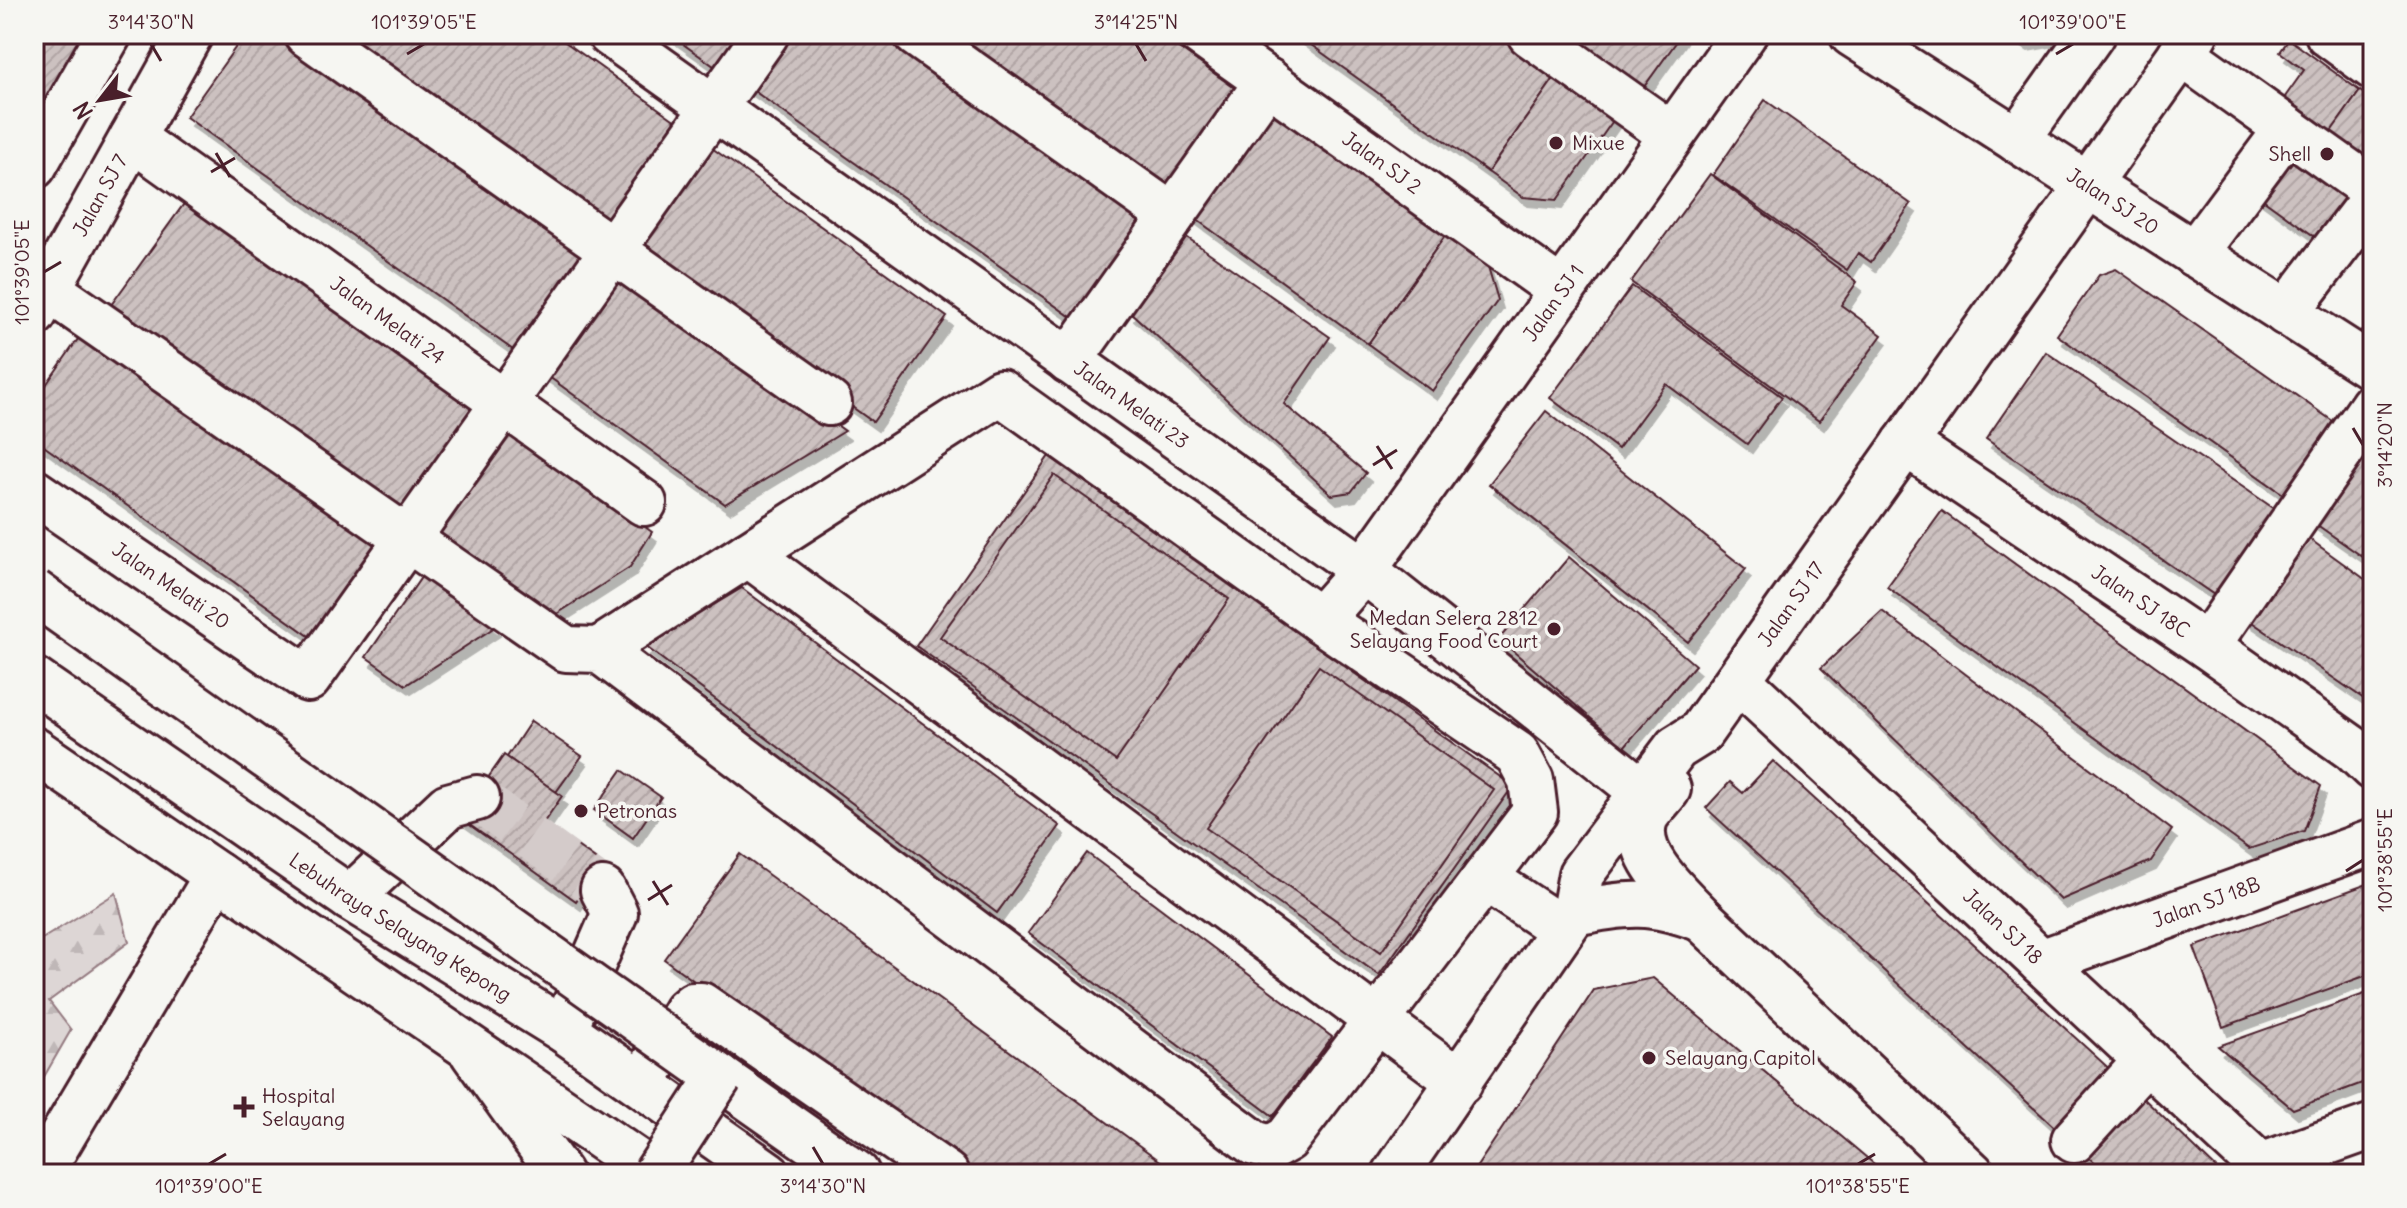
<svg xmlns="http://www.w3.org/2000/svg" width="2407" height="1208" font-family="Delius,sans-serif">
  <defs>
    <pattern id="forest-firs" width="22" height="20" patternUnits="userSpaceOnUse" patternTransform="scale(2)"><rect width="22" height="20" fill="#ddd6d5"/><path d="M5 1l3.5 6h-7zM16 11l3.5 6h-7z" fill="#bfb7b7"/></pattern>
    <pattern id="building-hatch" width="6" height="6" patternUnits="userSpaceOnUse" patternTransform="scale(2)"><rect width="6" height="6" fill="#ccc1c0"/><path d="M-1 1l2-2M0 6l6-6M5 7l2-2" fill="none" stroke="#b1a5a5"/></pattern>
    <filter id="shadow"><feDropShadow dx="5" dy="9" stdDeviation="0" flood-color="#0004"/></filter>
  </defs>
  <rect width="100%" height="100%" fill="#f6f6f2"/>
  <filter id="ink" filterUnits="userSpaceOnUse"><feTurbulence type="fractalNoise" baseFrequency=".0125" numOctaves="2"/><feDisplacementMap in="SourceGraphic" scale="16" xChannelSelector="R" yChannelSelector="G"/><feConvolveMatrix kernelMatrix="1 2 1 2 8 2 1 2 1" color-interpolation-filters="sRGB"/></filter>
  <g filter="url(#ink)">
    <path fill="url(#forest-firs)" stroke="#947a80" stroke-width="2" d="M116,893L129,942L49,1001L71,1030L34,1094V944Z"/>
    <g fill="url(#building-hatch)" stroke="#4a1f2b" stroke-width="2" filter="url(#shadow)">
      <path d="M34,34H89L34,133Z"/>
      <path d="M245,34H290L594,250L520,355L186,117Z"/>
      <path d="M334,34H554L680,124L607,229Z"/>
      <path d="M669,34H747L721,71Z"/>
      <path d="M783,34H894L1155,219L1081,324L747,86Z"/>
      <path d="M953,34H1159L1243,94L1174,192Z"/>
      <path d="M1296,34H1504L1558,73L1488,172Z"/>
      <path d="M1561,34H1682L1641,91Z"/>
      <path d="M2011,34H2066L2023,42Z"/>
      <path d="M2289,39L2360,91L2322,145L2275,111L2304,70L2280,52Z"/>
      <path d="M1558,73L1617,115L1557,200L1523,197L1488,172Z"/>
      <path d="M2360,91L2373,100V183L2357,206L2305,168Z"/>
      <path d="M1765,100L1911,204L1871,262L1858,253L1847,270L1713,175Z"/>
      <path d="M1269,103L1448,232L1368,344L1189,214Z"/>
      <path d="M2264,138L2372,217L2343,257L2235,179Z"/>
      <path d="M705,143L947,317L873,422L631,248Z"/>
      <path d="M1710,174L1857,282L1841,305L1882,335L1819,421L1631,282Z"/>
      <path d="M186,201L478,411L404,515L111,305Z"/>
      <path d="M1448,232L1486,260L1498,300L1432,391L1368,344Z"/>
      <path d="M1185,236L1330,337L1284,404L1366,473L1351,492L1332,495L1129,311Z"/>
      <path d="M620,269L845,431L725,504L545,374Z"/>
      <path d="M2116,269L2337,424L2286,496L2057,335L2099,275Z"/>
      <path d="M1632,286L1782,397L1747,444L1666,384L1618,449L1550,398Z"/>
      <path d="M85,329L387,546L319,643L34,439V402Z"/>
      <path d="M2046,352L2282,514L2223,601L1986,439Z"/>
      <path d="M1546,411L1746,569L1688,642L1489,484Z"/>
      <path d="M507,428L652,532L630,567L552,617L435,533Z"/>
      <path d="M2373,441V564L2313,522Z"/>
      <path d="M1049,456L1513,786L1379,975L916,646Z"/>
      <path d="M1054,475L1229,599L1116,761L940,637Z"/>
      <path d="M1942,511L2321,786L2304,831L2249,849L1887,587Z"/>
      <path d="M2304,535L2373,585V705L2246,618Z"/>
      <path d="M1569,557L1695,665L1624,747L1499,639Z"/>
      <path d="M422,576L495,627L406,685L366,657Z"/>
      <path d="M742,588L1060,826L997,913L645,646Z"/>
      <path d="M1882,611L2172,830L2151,861L2061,900L1821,668Z"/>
      <path d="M1319,666L1494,790L1381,952L1206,828Z"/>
      <path d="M531,721L582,756L556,792L507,757Z"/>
      <path d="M504,755L562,796L544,822L602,864L576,901L460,818Z"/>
      <path d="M1773,761L2115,1074L2061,1133L1706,808L1730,782L1743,793Z"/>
      <path d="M622,770L661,797L633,838L594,810Z"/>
      <path d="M1087,853L1332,1037L1273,1116L1028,933Z"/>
      <path d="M740,854L1178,1174H959L664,959Z"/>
      <path d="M2373,882V973L2223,1027L2194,947Z"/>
      <path d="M1653,978L1886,1174H1472L1594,990Z"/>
      <path d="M2373,991V1079L2293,1109L2218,1046Z"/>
      <path d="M2138,1093L2222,1174H2106L2083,1152Z"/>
    </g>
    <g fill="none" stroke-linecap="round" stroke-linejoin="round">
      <path stroke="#d4cbca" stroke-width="44" stroke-dasharray="44 22" stroke-linecap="butt" d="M477,798L603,890"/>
      <defs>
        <g id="minor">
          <path d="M307,34L829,403"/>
          <path id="s1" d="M610,34L1364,570L1643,792"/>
          <path d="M916,34L1172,216"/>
          <path id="s2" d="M1201,34L1562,291"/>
          <path d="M1530,34L1672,135"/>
          <path id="s3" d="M1852,34L2373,368"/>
          <path d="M2328,34L2373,67"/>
          <path d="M2181,53L2373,190"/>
          <path id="s4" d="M132,138L644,503"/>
          <path d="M2017,140L2092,34"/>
          <path d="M34,166L109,34"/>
          <path d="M2194,254L2287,129"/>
          <path d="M48,289L566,649L599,650L1000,392L1320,620L1517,754L1531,780L1535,812L1287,1139L1271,1148L1254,1143L599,650"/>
          <path d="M2286,313L2373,199"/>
          <path id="s5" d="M34,314L190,34"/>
          <path d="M1069,361L1268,81"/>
          <path id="s6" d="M1905,443L2207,646L2353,749L2373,768"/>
          <path id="s7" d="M34,492L308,679L766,34"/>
          <path d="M748,554L1460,1082"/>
          <path id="s8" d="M1320,620L1364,570L1744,34"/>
          <path d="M2207,646L2373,405"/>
          <path id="s9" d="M1738,680L2269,1174"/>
          <path d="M1668,789C1662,798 1649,809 1645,819C1632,856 1680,895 1702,919L1972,1174"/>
          <path d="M1485,878L1562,929"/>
          <path d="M350,898L448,806L477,798"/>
          <path d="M1574,913C1628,902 1650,900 1702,919"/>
          <path id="s10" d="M2041,962L2373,842"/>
          <path d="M564,1030L615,913L603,890"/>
          <path d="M473,1053L560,1174"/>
          <path d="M642,1084L686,1011L693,1005H701L946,1174"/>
          <path d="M2074,1140L2147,1060"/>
          <path d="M2260,1166L2373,1126"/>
          <path d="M40,1174L217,875"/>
          <path id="s11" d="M1395,1174L1574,913L1581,874L1676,748L1700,733L2195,34"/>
        </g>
        <g id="major">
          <path id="s12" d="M34,680L350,898L564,1030L768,1174"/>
          <path d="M34,750L655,1174"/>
          <path d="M719,1077L857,1174"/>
        </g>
      </defs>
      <use href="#minor" stroke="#4a1f2b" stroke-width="50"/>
      <use href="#major" stroke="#4a1f2b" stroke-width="50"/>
      <use href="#minor" stroke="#f6f6f2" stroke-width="44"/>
      <use href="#major" stroke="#f6f6f2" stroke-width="44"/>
      <defs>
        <path id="minor-bridge" d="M656,1174L719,1077"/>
        <path id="major-bridge" d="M34,592L719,1077"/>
      </defs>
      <use href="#minor-bridge" stroke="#4a1f2b" stroke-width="50" stroke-linecap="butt"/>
      <use href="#major-bridge" stroke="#4a1f2b" stroke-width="50" stroke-linecap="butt"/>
      <use href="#minor-bridge" stroke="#f6f6f2" stroke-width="44"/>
      <use href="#major-bridge" stroke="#f6f6f2" stroke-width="44"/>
    </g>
  </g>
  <path fill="none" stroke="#4a1f2b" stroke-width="3" d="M151,44L161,61M1136,44L1146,61M407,54L424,44M2056,54L2073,44M216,153L230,177M211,172L235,158M44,272L61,262M2353,428L2363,445M1377,446L1392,469M1373,465L1397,450M2346,871L2363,860M653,881L668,905M648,900L672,885M813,1147L823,1164M209,1164L226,1154M1858,1164L1875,1154"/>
  <g fill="#4a1f2b" stroke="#f6f6f2" stroke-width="3">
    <circle cx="1556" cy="143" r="8"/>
    <circle cx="2327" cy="154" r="8"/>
    <circle cx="1554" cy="629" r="8"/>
    <circle cx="581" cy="811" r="8"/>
    <circle cx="1649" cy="1058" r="8"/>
    <path d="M240 1095h8v8h8v8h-8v8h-8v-8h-8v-8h8z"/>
  </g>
  <g text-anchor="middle" stroke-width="7" stroke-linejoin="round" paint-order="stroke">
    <g font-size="20" fill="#4a1f2b" stroke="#f6f6f2" text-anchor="start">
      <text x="1572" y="150">Mixue</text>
      <text x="2311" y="161" text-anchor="end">Shell</text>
      <text x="1538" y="625" text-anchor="end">Medan Selera 2812<tspan x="1538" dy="23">Selayang Food Court</tspan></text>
      <text x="597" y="818">Petronas</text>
      <text x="1665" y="1065">Selayang Capitol</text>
      <text x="262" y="1103">Hospital<tspan x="262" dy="23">Selayang</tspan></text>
    </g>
    <g font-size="20" fill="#4a1f2b" stroke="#f6f6f2">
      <text dy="7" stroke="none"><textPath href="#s2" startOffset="222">Jalan SJ 2</textPath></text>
      <text dy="7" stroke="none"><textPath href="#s5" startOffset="136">Jalan SJ 7</textPath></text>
      <text dy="7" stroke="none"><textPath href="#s3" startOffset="310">Jalan SJ 20</textPath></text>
      <text dy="7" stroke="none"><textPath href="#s8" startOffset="394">Jalan SJ 1</textPath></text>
      <text dy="7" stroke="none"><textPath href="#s4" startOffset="314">Jalan Melati 24</textPath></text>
      <text dy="7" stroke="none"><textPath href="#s1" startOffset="640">Jalan Melati 23</textPath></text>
      <text dy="7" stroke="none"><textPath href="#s7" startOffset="166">Jalan Melati 20</textPath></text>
      <text dy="7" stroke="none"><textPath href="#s6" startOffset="284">Jalan SJ 18C</textPath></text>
      <text dy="7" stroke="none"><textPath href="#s11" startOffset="700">Jalan SJ 17</textPath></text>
      <text dy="7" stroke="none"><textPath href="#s10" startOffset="176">Jalan SJ 18B</textPath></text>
      <text dy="7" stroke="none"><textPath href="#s12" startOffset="442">Lebuhraya Selayang Kepong</textPath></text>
      <text dy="7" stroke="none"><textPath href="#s9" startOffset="362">Jalan SJ 18</textPath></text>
    </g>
  </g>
  <rect width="2407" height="1208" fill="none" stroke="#f6f6f2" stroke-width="88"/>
  <g transform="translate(100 100) rotate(239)" stroke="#f6f6f2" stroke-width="6" paint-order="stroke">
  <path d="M0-6L14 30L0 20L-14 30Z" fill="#4a1f2b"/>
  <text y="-12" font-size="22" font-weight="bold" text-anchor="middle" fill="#4a1f2b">N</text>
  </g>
  <rect x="44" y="44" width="2319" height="1120" fill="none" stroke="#4a1f2b" stroke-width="3"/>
  <g font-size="20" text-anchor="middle" fill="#4a1f2b">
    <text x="151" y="29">3°14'30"N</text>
    <text x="424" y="29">101°39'05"E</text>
    <text x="1136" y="29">3°14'25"N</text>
    <text x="2073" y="29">101°39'00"E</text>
    <text transform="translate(22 272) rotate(-90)" y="7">101°39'05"E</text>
    <text transform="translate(2385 445) rotate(-90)" y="7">3°14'20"N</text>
    <text transform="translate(2385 860) rotate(-90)" y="7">101°38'55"E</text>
    <text x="209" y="1193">101°39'00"E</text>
    <text x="823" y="1193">3°14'30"N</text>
    <text x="1858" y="1193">101°38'55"E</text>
  </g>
</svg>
